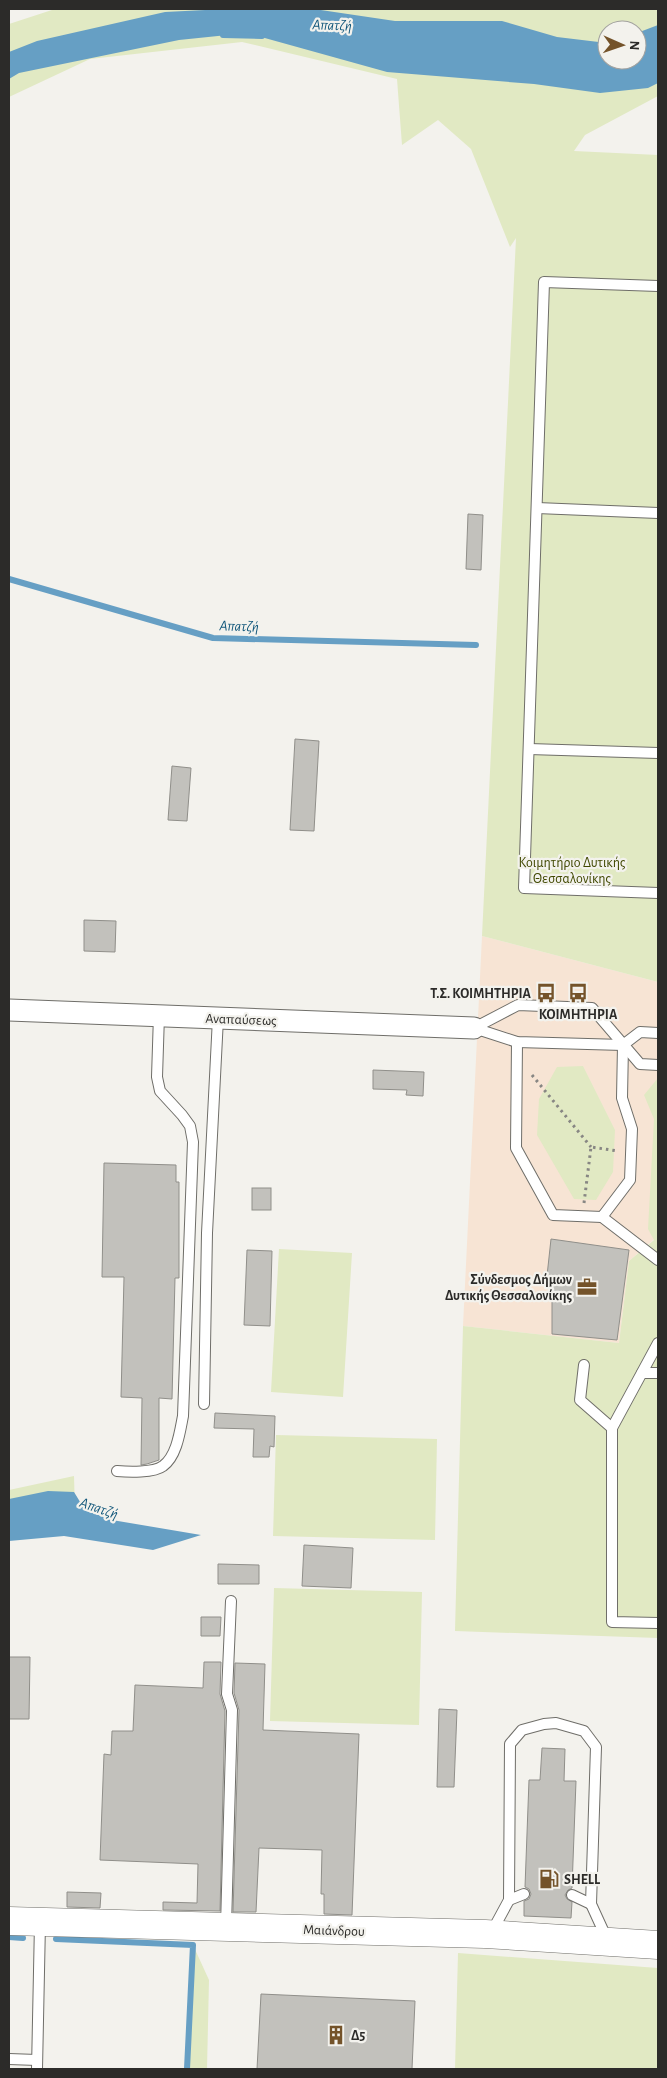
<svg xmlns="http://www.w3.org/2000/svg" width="667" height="2078" font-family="'Alegreya Sans',sans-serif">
  <rect width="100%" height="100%" fill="#f3f2ed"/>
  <path fill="#f7e4d4" d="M482,936L658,982V1236L629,1261L619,1343L463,1326Z"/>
  <g fill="#e1e9c3" fill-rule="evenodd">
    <path d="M55,9H658V96L585,135L574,151L658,155V982L482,936L516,238L510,247L471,149L438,120L402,145L397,79L242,42L90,59L9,97V24ZM607,30H637V60H607Z"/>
    <path d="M583,1066L615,1130L613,1172L596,1200L574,1199L537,1135L539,1099L557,1067Z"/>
    <path d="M658,1078V1638L455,1631L463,1326L619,1343L629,1261L654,1240L648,1229L654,1119L644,1095Z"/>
    <path d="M279,1249L352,1253L343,1397L271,1392Z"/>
    <path d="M276,1435L437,1439L435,1540L273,1536Z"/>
    <path d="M74,1476L75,1511L9,1526V1490Z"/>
    <path d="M274,1588L422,1592L419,1725L270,1721Z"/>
    <path d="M193,1945L209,1980L207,2069H188Z"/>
    <path d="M458,1953L658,1968V2069H455Z"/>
  </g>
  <g fill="#669fc4">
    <path d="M225,9H314L395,21H502L557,37L607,43V60H637V33L658,25V83L648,88L600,93L534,84L387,72L247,33L179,40L19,73L9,79V52L37,41L165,12Z"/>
    <path d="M48,1491L74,1492L85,1510L112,1520L201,1535L153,1550L64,1536L9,1541V1499Z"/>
  </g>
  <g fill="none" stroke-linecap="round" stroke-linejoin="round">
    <g stroke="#669fc4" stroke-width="6">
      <path d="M223,35L262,36"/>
      <path d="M9,579L213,638L476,645"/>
      <path d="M9,1937L23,1938"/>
      <path d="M56,1939L193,1945L187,2069"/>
    </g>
  </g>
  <g fill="#c2c1bc" stroke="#908f8a">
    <path d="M468,514L483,515L481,570L466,569Z"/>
    <path d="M295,739L319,741L314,831L290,830Z"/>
    <path d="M172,766L191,768L187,821L168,820Z"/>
    <path d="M84,920L116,921L115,952L84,951Z"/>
    <path d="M373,1070L424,1072L423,1096L406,1095L407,1090L373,1089Z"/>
    <path d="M104,1163L176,1165V1182H179V1278H175L172,1399L159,1398V1460L147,1464L141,1465L142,1398L121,1397L124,1277H102Z"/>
    <rect x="252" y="1188" width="19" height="22"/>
    <path d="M551,1239L629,1250L617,1340L552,1334V1298L547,1276Z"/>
    <path d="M247,1250L272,1251L270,1326L244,1325Z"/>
    <path d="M215,1413L275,1416L274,1447L270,1446L269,1457H253L254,1429L214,1428Z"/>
    <path d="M304,1545L353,1548L351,1588L302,1586Z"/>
    <path d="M218,1564L259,1565V1584H218Z"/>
    <path d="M201,1617H221L220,1636H201Z"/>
    <path d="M9,1657H30L29,1719H9Z"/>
    <path d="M204,1662H221L220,1694L225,1711L220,1911L163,1910V1902L197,1903L198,1864L100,1860L104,1754L111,1755L112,1731H133L135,1685L203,1688Z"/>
    <path d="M235,1663L265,1664L263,1730L359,1734L352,1915L324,1914V1894H321L322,1850L259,1848L256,1912H233L239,1710L234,1693Z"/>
    <path d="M439,1709L457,1710L454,1787H437Z"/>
    <path d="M542,1748L565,1749L564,1781H576L572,1888L568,1890L565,1895L567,1899L572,1902L571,1918L524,1916V1901L529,1899L531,1894L529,1889L525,1887L529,1780H540Z"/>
    <path d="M67,1892L101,1893L100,1908L67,1907Z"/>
    <path d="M261,1994L415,2001L412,2069H257Z"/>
  </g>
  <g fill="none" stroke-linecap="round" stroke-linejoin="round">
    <defs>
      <g id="lane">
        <path d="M658,286L544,282L524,888L658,893"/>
        <path d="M537,508L658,513"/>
        <path d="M529,749L658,753"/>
        <path d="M474,1028L518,1005L592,1008L640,1064L658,1065"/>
        <path d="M474,1028L517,1042L623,1045L640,1032L658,1033"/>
        <path d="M517,1042L516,1148L553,1215L602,1217L630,1180L632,1129L622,1098L623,1045"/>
        <path d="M602,1217L658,1260"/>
        <path d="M658,1343L612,1428V1622L658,1623"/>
        <path d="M584,1365L580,1400L612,1428"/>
        <path d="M642,1373H658"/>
        <path d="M204,1404L207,1233L218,1018"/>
        <path d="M117,1471C128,1472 154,1473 163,1466C177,1456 180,1431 183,1416L193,1142L190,1126L182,1115L160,1091L157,1077L159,1015"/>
        <path d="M572,1895L591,1904"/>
        <path d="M509,1900L524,1894"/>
        <path d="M226,1926L232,1710L227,1694L231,1601"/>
        <path d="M490,1930L496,1924L509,1900L510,1744L522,1730L544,1724L556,1723L584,1731L596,1747L591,1904L607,1939"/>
        <path d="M9,2059L37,2060"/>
        <path d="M37,2069L40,1923"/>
      </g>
      <path id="street" d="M9,1010L474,1028"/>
      <path id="secondary" d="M9,1921L485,1934L658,1945"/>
    </defs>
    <use href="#lane" stroke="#6f6e69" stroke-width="12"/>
    <use href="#street" stroke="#6f6e69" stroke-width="23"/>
    <use href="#secondary" stroke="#6f6e69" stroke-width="29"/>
    <g stroke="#878683" stroke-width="3" stroke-dasharray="2.5 4" stroke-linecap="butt">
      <path d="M532,1075L591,1147"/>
      <path d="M584,1203L591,1147L618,1151"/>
    </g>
    <use href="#lane" stroke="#fff" stroke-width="10"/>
    <use href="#street" stroke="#fff" stroke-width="21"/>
    <use href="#secondary" stroke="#fff" stroke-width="28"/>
  </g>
  <defs>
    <symbol id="bus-bare" viewBox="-9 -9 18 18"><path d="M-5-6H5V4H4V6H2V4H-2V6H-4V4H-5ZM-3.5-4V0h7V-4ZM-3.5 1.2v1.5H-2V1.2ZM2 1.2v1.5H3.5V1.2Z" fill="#74532a" stroke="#f3f2ed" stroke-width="2.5" paint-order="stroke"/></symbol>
    <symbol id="office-bare" viewBox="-9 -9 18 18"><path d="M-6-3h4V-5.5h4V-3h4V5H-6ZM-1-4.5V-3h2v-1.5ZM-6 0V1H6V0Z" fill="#74532a" stroke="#f3f2ed" stroke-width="2.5" paint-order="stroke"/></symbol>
    <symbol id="fuel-bare" viewBox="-9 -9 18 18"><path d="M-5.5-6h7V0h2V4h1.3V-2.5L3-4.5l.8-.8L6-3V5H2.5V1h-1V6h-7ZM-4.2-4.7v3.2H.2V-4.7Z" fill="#74532a" stroke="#f3f2ed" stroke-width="2.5" paint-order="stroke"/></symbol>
    <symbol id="building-bare" viewBox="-9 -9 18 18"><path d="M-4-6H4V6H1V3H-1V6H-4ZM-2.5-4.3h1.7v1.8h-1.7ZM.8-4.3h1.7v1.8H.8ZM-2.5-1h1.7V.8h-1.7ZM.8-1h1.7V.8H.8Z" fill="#74532a" stroke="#f3f2ed" stroke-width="2.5" paint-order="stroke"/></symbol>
  </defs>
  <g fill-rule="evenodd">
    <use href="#bus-bare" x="532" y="979" width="28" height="28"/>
    <use href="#bus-bare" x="564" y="979" width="28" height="28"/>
    <use href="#office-bare" x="573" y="1273" width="28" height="28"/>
    <use href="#fuel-bare" x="535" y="1865" width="28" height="28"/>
    <use href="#building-bare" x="322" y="2021" width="28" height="28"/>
  </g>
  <g text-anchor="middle" stroke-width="4.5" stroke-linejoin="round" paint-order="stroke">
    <g font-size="14" fill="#404800" stroke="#f3f2ed">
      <text x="572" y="867">Κοιμητήριο Δυτικής<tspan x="572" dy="16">Θεσσαλονίκης</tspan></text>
    </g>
    <g font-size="14" font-weight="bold" fill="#2c2b29" stroke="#f3f2ed" text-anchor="end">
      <text x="531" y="998">Τ.Σ. ΚΟΙΜΗΤΗΡΙΑ</text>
      <text x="578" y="1019" text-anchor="middle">ΚΟΙΜΗΤΗΡΙΑ</text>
      <text x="572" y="1284">Σύνδεσμος Δήμων<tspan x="572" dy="16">Δυτικής Θεσσαλονίκης</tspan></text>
      <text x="564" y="1884" text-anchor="start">SHELL</text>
      <text x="351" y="2040" text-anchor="start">Δ5</text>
    </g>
    <g font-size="14" fill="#2c2b29" stroke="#f3f2ed">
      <text transform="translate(241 1019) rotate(2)" y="5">Αναπαύσεως</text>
      <text transform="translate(334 1930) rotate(2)" y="5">Μαιάνδρου</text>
    </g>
    <g font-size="15" font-style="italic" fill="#10567a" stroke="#f3f2ed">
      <text transform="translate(332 25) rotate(2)" y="5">Απατζή</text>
      <text transform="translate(239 626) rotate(2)" y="5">Απατζή</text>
      <text transform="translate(99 1508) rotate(19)" y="5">Απατζή</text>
    </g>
  </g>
  <rect width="667" height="2078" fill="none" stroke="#2c2b29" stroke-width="20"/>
  <g transform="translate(622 45) rotate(92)"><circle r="24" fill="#f3f2ed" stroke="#a3a29f"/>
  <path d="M0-4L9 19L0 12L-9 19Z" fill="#74532a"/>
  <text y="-8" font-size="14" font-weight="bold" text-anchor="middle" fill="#2c2b29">N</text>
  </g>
</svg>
